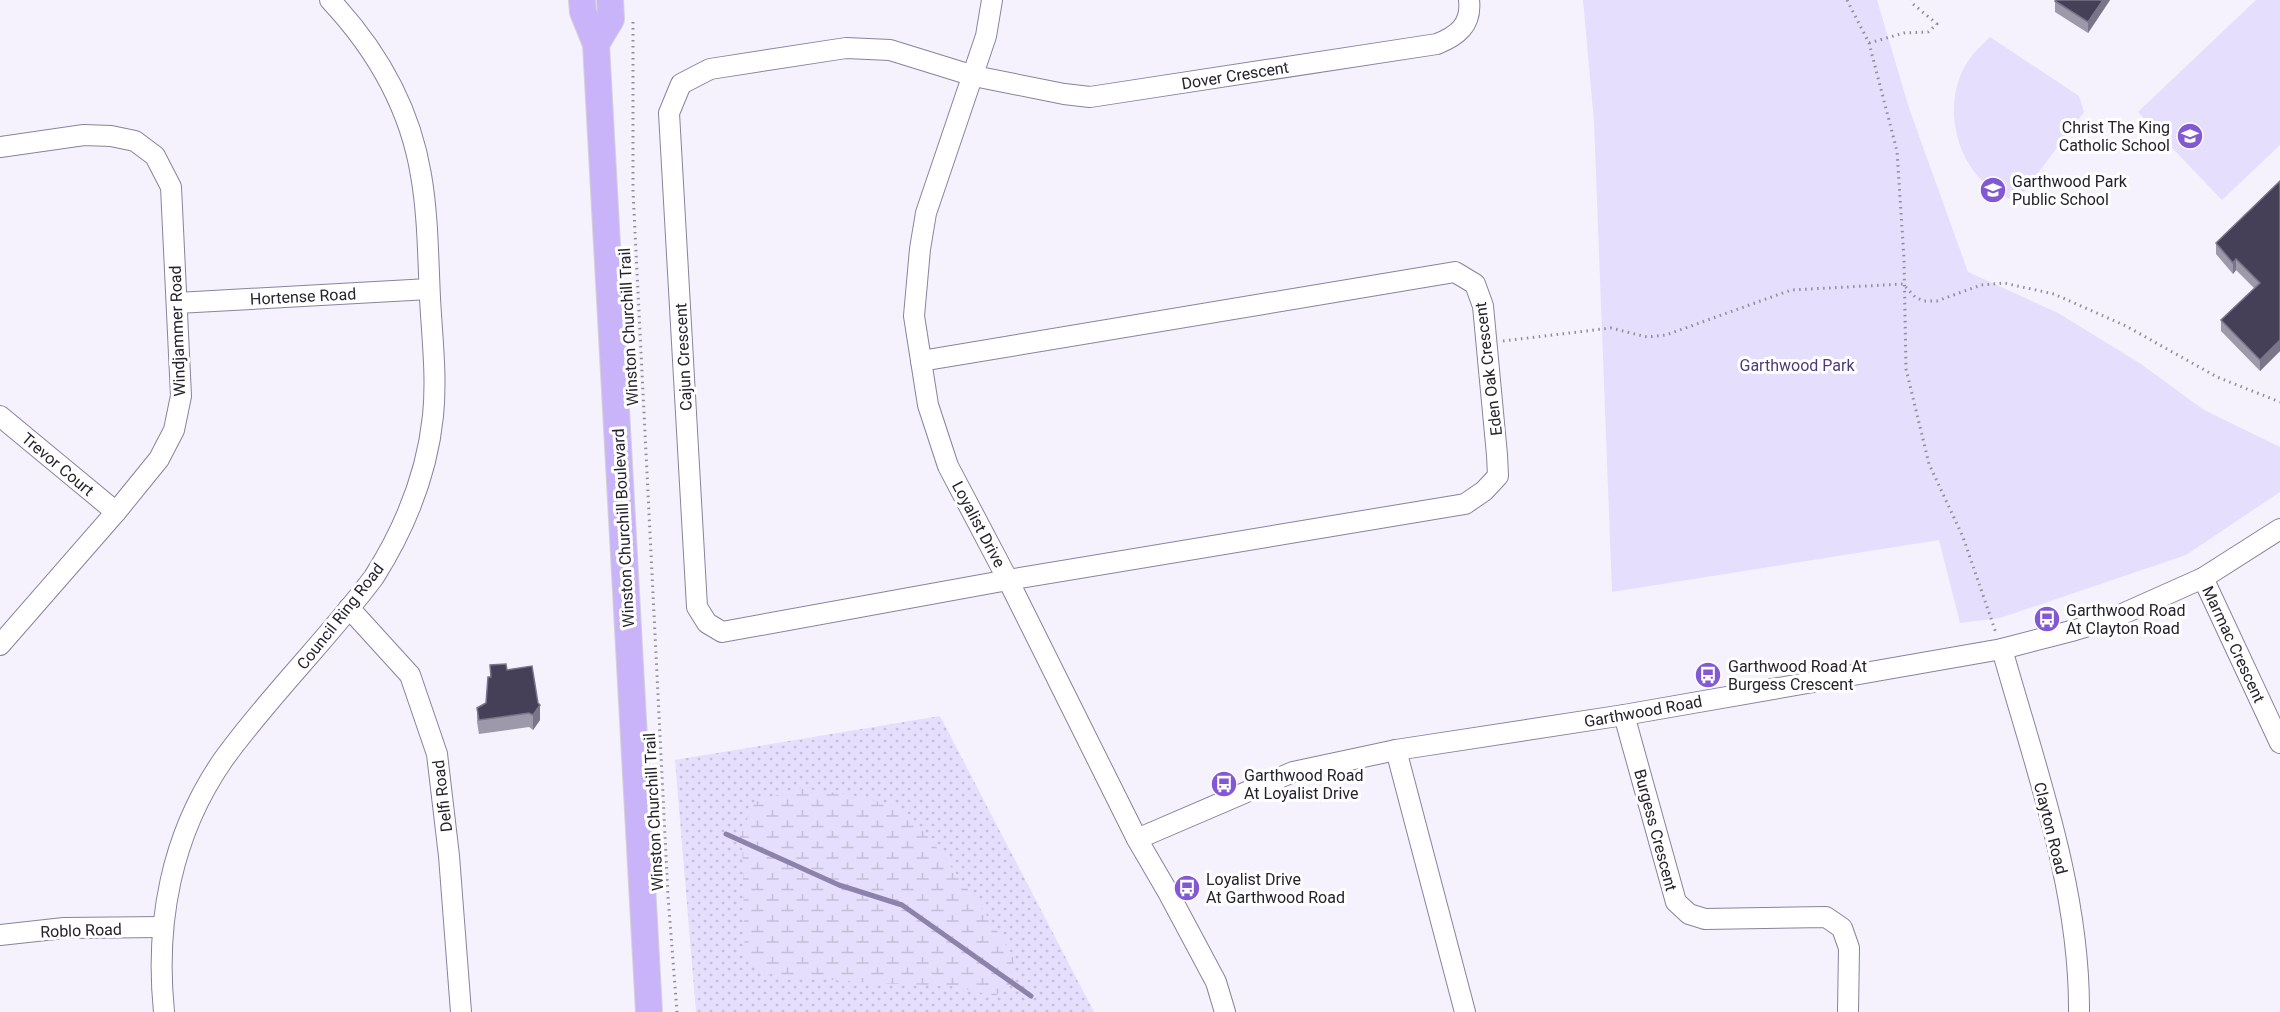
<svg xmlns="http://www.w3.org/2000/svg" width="2280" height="1012" font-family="Roboto,sans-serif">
  <defs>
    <pattern id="grass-dots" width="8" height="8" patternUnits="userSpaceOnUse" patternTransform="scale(1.5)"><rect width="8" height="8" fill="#e5defc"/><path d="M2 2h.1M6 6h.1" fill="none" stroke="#c4bed8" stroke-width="1.8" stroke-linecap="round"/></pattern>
    <pattern id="wetland-marsh" width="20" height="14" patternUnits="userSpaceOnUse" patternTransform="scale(1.5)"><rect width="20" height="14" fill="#e5defc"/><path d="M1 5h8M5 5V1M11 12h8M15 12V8" fill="none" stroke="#c4bed8"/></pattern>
  </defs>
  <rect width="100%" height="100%" fill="#f5f2fe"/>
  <path fill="url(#grass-dots)" d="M940,716L1094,1012H696L675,760Z"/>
  <path fill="url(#wetland-marsh)" d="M801,788L863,797L905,810L934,844L986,914L1013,956L1015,981L995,996L952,986L875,983L775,976L745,959L742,831L755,802Z"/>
  <g fill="#e5defc">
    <path d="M1583,0H1877L1909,108L1968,272L2058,313L2141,364L2204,410L2280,447V492L2186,555L2000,618L1960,623L1939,540L1612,592L1594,122Z"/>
    <path d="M2256,0H2280V145L2222,200L2138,112Z"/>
    <path d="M1990,37L2079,96L2084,112L2016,202C2008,198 1999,194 1992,189C1952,160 1941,96 1971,57C1976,50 1984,43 1990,37Z"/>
  </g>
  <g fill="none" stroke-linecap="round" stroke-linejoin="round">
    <path stroke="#8c82aa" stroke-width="5" d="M726,834L839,885L902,905L1031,996"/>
    <defs>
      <g id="minor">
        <path d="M992,0L986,36L926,213L920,249L914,316L928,405L948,466L1008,580L1137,839L1169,894L1216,982L1225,1012"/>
        <path d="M0,147L84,135L111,136L135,141L155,156L171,187L181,396L174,430L159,459L116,512L0,645"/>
        <path d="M177,303L429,289"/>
        <path d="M921,361L1455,272L1475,284L1483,306L1497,455L1498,476L1484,491L1465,504L1008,580L722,632L707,623L697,607L669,113L681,84L710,69L846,48L890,50L974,76L1064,94L1090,97L1437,44C1457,36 1472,25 1469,0"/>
        <path d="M0,416L116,512"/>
        <path d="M2203,578L2280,743"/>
        <path d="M349,608L410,675L437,754L449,856L461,1012"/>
        <path d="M2002,649C2035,767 2080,888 2079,1012"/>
        <path d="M1624,715L1676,902L1689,914L1705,919L1826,917L1842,928L1849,948L1848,1012"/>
        <path d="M1396,750L1465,1012"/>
        <path d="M1137,839L1293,772L1396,750L1624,715L2002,649L2075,630L2109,620L2203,578L2280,529"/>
        <path d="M0,935L64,928L162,927"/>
        <path d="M164,1012C155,923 171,835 223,760C269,696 327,640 374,577C405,528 427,474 433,416C437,377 432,337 430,298C428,257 428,215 421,175C410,108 376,49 330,0"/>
      </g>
      <g id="major">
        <path d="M582,0L583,12L596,44L649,1012"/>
        <path d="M596,44L611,19L610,0"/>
      </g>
    </defs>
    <use href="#minor" stroke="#89829d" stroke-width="22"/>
    <use href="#major" stroke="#d3d3d5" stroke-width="28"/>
    <g stroke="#908d99" stroke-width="3" stroke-dasharray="1.5 4.5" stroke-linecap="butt">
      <path d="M1847,0L1869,43L1897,151L1904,259L1906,369L1929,464L1963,537L1996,633"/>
      <path d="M633,22V191L668,896L677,1012"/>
      <path d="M1869,43L1904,33L1928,32L1937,24L1913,4L1911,0"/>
      <path d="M1503,341L1611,328L1647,337L1666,335L1791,290L1903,284L1915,297L1924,301H1937L1981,285L2004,283L2054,294L2126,326L2217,377L2280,402"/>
    </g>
    <use href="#minor" stroke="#fff" stroke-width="20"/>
    <use href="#major" stroke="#cab4f9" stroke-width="26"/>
  </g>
  <g fill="#9d98aa">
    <path d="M2110,0L2088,33L2055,12V1Z"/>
    <path d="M2280,181V351L2260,371L2221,331V320L2254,288L2236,270L2233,274L2216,254V243Z"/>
    <path d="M490,665L507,670L540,720L533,730L529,727L479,734L477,722V708L486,703L490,677Z"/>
  </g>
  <g fill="#7a7589">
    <path d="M2103,0H2110L2088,33V22Z"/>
    <path d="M2236,259V270L2233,274V263Z"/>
    <path d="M2280,340V351L2260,371V360Z"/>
    <path d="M540,705V720L533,730V715Z"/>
  </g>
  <g fill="#453f57" stroke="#7a7589" stroke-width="1.5">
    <path d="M2056,0H2103L2088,22L2055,1Z"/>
    <path d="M2280,181V340L2260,360L2221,320L2260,283L2236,259L2233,263L2216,243Z"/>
    <path d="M506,664L507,670L532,666L538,703L540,705L533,715L529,713L479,720L477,708L486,703L488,677H491L490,665Z"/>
  </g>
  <defs>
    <symbol id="school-disc" viewBox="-11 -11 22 22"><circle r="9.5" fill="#8359d3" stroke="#fff"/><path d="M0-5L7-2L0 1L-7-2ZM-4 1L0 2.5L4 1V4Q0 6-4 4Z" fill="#fff"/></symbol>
    <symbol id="bus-disc" viewBox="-11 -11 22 22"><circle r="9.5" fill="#8359d3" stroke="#fff"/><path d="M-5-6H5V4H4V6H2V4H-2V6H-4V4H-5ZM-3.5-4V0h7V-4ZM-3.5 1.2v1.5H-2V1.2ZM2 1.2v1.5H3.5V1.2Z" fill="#fff"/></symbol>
  </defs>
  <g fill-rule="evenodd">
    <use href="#school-disc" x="2175" y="121" width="30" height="30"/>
    <use href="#school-disc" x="1978" y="175" width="30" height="30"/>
    <use href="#bus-disc" x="2032" y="604" width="30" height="30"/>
    <use href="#bus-disc" x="1693" y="660" width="30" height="30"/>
    <use href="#bus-disc" x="1209" y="769" width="30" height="30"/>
    <use href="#bus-disc" x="1172" y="873" width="30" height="30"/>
  </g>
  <g text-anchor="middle" stroke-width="6" stroke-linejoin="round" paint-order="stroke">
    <g font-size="16" fill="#25222d" stroke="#fff">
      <text transform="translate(1235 75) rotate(-9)" y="6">Dover Crescent</text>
      <text transform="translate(303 296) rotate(-3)" y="6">Hortense Road</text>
      <text transform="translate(628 327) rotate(-93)" y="6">Winston Churchill Trail</text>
      <text transform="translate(177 331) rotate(-92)" y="6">Windjammer Road</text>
      <text transform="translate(683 357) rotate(-93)" y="6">Cajun Crescent</text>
      <text transform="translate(1488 369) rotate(-97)" y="6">Eden Oak Crescent</text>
      <text transform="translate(58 464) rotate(40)" y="6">Trevor Court</text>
      <text transform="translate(979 524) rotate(62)" y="6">Loyalist Drive</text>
      <text transform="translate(623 528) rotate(-93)" y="6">Winston Churchill Boulevard</text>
      <text transform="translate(340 616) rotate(-52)" y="6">Council Ring Road</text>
      <text transform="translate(2234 644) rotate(65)" y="6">Marmac Crescent</text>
      <text transform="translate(1643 711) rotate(-10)" y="6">Garthwood Road</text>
      <text transform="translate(442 796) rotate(-97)" y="6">Delfi Road</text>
      <text transform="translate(653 812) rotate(-93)" y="6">Winston Churchill Trail</text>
      <text transform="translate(2051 828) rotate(76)" y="6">Clayton Road</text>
      <text transform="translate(1656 830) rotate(75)" y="6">Burgess Crescent</text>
      <text transform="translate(81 930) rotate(-2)" y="6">Roblo Road</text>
    </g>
    <g font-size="16" fill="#25222d" stroke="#fff" text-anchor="start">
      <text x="2170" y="133" text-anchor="end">Christ The King<tspan x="2170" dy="18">Catholic School</tspan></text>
      <text x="2012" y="187">Garthwood Park<tspan x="2012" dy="18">Public School</tspan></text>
      <text x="2066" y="616">Garthwood Road<tspan x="2066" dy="18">At Clayton Road</tspan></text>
      <text x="1728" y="672">Garthwood Road At<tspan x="1728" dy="18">Burgess Crescent</tspan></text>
      <text x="1244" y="781">Garthwood Road<tspan x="1244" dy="18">At Loyalist Drive</tspan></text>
      <text x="1206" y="885">Loyalist Drive<tspan x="1206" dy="18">At Garthwood Road</tspan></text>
    </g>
    <g font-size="16" fill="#4e3a7a" stroke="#fff">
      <text x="1797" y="371">Garthwood Park</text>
    </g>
  </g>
</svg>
